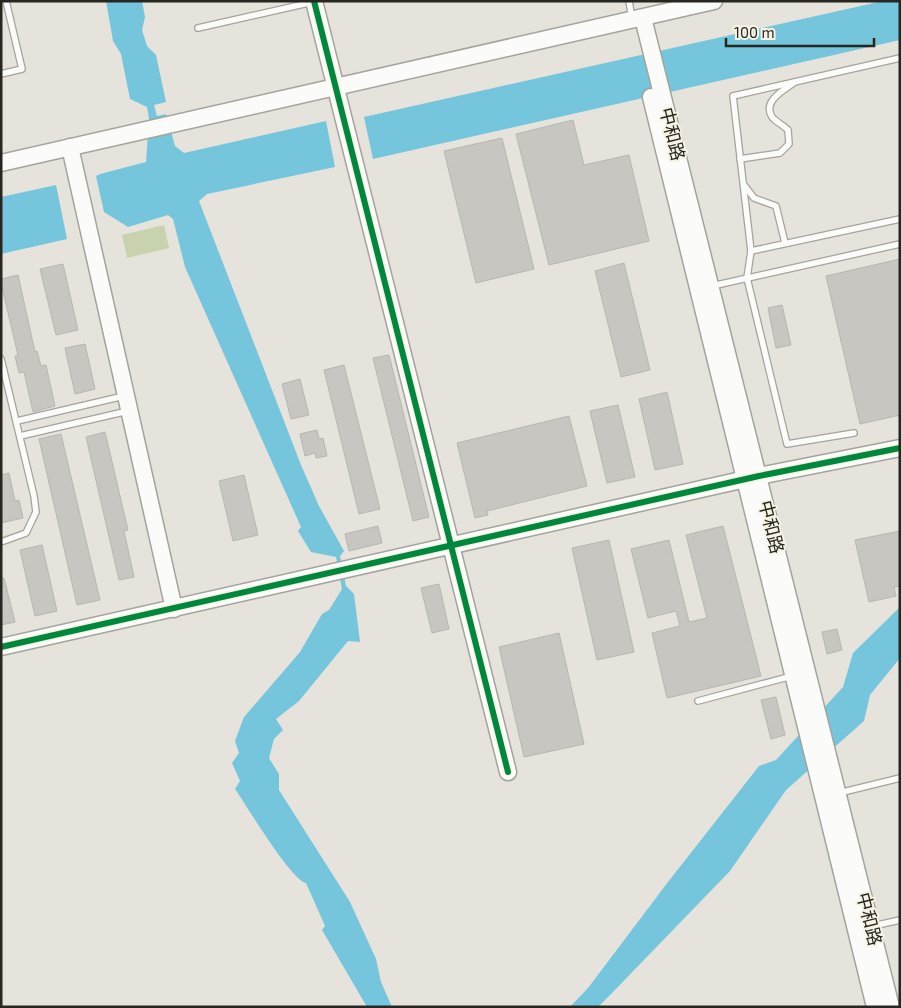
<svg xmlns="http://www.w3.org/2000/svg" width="901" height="1008" font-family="'Exo 2','Noto Sans SC',sans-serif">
  <rect width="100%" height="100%" fill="#e5e3db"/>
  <path fill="#c8d2ac" d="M164,225L169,248L127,258L122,235Z"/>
  <g fill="#75c6dc">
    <path d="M106,1H142L145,17L142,30L147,46L156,55L166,102L154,105L157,116L166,114L175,146L184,153L326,121L335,167L207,194L199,201L301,465L319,506L344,551L340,556L346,586L354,594L360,642L348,641L299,701L276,719L283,730L274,739L269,758L279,774V790L350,902L376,959L381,982L392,1007H367L322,930L325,926L306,883C290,879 247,806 235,789L240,781L232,763L239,753L235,741L244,717L300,652L322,614L329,610L342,589L336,557L311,552L298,531L301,527L185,267L173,219L168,215L128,227L104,212L96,176L100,174L146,162L149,118L147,107L130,99L121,54L113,41Z"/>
    <path d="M883,1H900V40L373,159L364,117Z"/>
    <path d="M56,185L67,239L1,254V197Z"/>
    <path d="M900,607V658L870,695L864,721L786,790L730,871L612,993L598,1007H570L588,988L668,882L759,766L776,760L843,687L853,653Z"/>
  </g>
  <g fill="#c7c6c0" stroke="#b7b6b0">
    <path d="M573,120L584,165L629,155L649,241L549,265L516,134Z"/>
    <path d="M502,138L534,269L476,283L444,151Z"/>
    <path d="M900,259V415L860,424L826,276Z"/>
    <path d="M624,263L650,370L621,377L595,271Z"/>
    <path d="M63,264L78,330L56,335L40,269Z"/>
    <path d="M18,275L35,352L37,351L41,366L46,365L55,406L33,412L24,372L19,373L15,356L18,355L1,283V279Z"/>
    <path d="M782,305L791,345L776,348L768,308Z"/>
    <path d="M85,344L95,389L75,394L65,348Z"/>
    <path d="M389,355L429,517L413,521L373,358Z"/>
    <path d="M344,365L380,509L359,514L324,370Z"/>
    <path d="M300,379L309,415L291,419L282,384Z"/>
    <path d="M667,392L683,464L655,470L639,399Z"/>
    <path d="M618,405L635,477L607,483L590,411Z"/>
    <path d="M569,416L587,486L487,511L488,515L475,518L457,443Z"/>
    <path d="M317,430L319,439L323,438L327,456L316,458L315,453L305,456L300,434Z"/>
    <path d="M105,432L128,530L124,531L134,577L119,580L86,437Z"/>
    <path d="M61,434L100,600L77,605L39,439Z"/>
    <path d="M9,473L15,501L19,500L23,518L1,523V475Z"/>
    <path d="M244,475L258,535L233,541L219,481Z"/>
    <path d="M378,526L382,543L349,551L345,534Z"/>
    <path d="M723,526L761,676L667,698L652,633L680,626L676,611L648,618L631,549L669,540L689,622L707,618L686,535Z"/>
    <path d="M900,531V586L894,587L896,596L869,602L855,540Z"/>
    <path d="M609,540L634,652L597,660L572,548Z"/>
    <path d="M42,545L57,611L35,616L20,550Z"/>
    <path d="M1,578H4L15,622L1,625Z"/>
    <path d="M439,584L449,629L432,633L421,588Z"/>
    <path d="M837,629L842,650L827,654L822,632Z"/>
    <path d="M559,633L584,744L524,757L499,647Z"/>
    <path d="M776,697L785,735L771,739L761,700Z"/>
  </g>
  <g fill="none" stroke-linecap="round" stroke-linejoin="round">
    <defs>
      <g id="lane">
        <path d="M629,1L632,19"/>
        <path d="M198,28L313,2"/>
        <path d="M1,74L22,69L6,1"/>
        <path d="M740,159L780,153L789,144L788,130C783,125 776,122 772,117C762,101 784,90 795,82"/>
        <path d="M744,185L754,198L776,206L785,243"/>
        <path d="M751,251L900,219"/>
        <path d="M712,286L900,244"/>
        <path d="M1,359L34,496L36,512L26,533L1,542"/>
        <path d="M17,421L124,396"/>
        <path d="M854,433L787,444L747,278L751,251L733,96L900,58"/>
        <path d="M20,436L128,411"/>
        <path d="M698,701L792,676"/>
        <path d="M839,793L900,778"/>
        <path d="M873,926L900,920"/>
      </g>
      <g id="secondary">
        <path d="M314,1L508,772"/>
        <path d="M643,18L891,1007"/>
        <path d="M651,97L875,1007"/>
        <path d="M70,147L174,609"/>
        <path d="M1,163L714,1"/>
        <path d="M1,647L759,476L900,448"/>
      </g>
    </defs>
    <use href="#lane" stroke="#a4a39c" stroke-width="8"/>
    <use href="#secondary" stroke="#a4a39c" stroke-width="19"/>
    <use href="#lane" stroke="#fbfbfa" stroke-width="5.5"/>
    <use href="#secondary" stroke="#fbfbfa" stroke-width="16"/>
    <defs>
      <g id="cycleway">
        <path d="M314,1L508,772"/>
        <path d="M1,647L759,476L900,448"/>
      </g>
    </defs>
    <use href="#cycleway" stroke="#f7f3e4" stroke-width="9"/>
    <use href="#cycleway" stroke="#00873e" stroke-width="6"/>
  </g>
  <g text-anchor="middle" stroke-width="4" stroke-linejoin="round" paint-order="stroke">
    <g font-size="18" fill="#272620" stroke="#f7f3e4">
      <text transform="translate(672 134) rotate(76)" y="6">中和路</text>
      <text transform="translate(771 527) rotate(76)" y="6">中和路</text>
      <text transform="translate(869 919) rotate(76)" y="6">中和路</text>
    </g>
  </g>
  <rect width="901" height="1008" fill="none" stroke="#272620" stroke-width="5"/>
  <path d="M726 38v8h148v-8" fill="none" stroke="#272620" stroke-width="2.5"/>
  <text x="734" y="38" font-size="15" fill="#272620" stroke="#f7f3e4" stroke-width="4" paint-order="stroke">100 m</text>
</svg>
